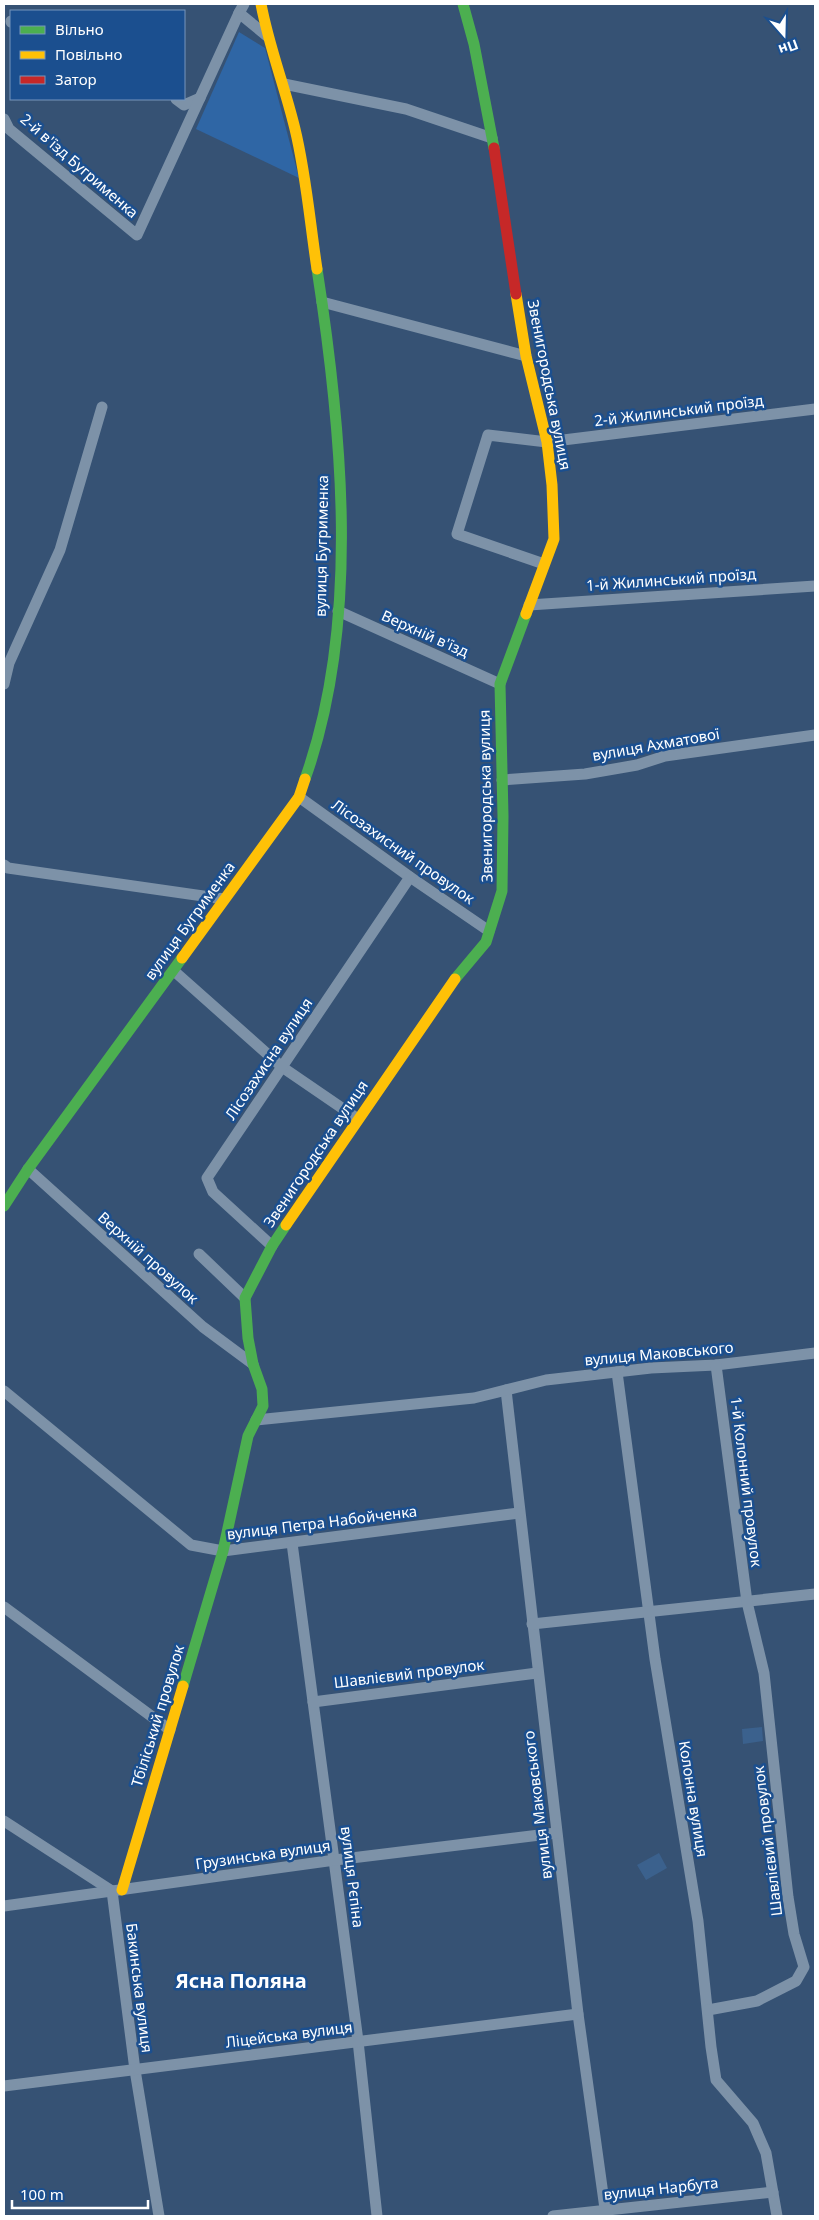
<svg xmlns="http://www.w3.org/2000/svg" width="819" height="2220" font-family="'Noto Sans',sans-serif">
  <rect width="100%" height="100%" fill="#365274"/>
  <path fill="#2f66a5" d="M239,32L265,48L299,178L196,129Z"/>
  <g fill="#3b618d">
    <path d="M762,1727L763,1741L743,1744L742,1729Z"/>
    <path d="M659,1853L667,1868L646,1880L637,1865Z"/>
  </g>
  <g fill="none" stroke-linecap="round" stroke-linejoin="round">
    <g stroke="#7d92a8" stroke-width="11">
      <path d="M244,4L239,13L267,36"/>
      <path d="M11,21V22"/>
      <path d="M284,84L406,109L492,138"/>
      <path d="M176,99L184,105L200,98"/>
      <path d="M4,119L9,129L137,235L239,13"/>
      <path d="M322,302L526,356"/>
      <path d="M544,564L457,534L488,435L547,442L815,409"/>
      <path d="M529,605L815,586"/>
      <path d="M338,611L500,684"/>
      <path d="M4,684L9,663L60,550L102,407"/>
      <path d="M502,780L585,774L637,765L665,756L815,735"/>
      <path d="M299,797L410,877L489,931"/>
      <path d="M4,865L8,868L224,899"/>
      <path d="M174,971L282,1067L358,1119"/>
      <path d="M28,1169L203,1327L253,1364"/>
      <path d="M272,1246L213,1192L207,1178L410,877"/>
      <path d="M199,1254L245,1298"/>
      <path d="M617,1372L655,1659L698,1921L711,2047L716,2080L753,2123L766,2153L777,2216"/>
      <path d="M506,1390L578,2014L606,2216"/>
      <path d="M4,1391L191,1545L223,1551L519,1513"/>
      <path d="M256,1420L474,1398L546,1380L651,1368L716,1365L815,1353"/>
      <path d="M292,1543L358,2041L377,2216"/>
      <path d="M4,1607L170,1730"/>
      <path d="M532,1624L815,1594"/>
      <path d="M313,1702L537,1673"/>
      <path d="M4,1821L112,1891L135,2070L159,2216"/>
      <path d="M4,1906L335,1860L556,1833"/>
      <path d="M708,2010L757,2001L796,1981L804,1967L794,1934L788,1897L764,1673L747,1602L716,1365"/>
      <path d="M4,2086L578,2014"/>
      <path d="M553,2216L773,2192"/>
    </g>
    <g stroke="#4caf50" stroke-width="11">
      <path d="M463,4L474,44L494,148"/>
      <path d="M305,779C361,623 342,430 317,269"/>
      <path d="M455,979L486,942L502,891L503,816L500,684L526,614"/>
      <path d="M4,1206L28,1169L182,958"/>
      <path d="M183,1686L223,1551L248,1436L263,1406L262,1389L253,1364L248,1338L245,1298L272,1246L286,1225"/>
    </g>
    <g stroke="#ffc107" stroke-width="11">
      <path d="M261,4C269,47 285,87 295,129C306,174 310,223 317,269"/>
      <path d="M516,294L526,356L547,442L552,485L554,539L526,614"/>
      <path d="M182,958L299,797L305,779"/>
      <path d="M286,1225L455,979"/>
      <path d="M122,1890L183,1686"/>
    </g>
    <path stroke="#c62828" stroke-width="11" d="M494,148L516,294"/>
  </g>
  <g text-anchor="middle" stroke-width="5" stroke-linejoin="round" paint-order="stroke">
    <g font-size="15" fill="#fff" stroke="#1b4f8f">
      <text transform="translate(79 166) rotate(41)" y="5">2-й в'їзд Бугрименка</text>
      <text transform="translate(549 385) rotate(79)" y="5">Звенигородська вулиця</text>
      <text transform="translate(679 411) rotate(-7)" y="5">2-й Жилинський проїзд</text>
      <text transform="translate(322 546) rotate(-89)" y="5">вулиця Бугрименка</text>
      <text transform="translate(671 580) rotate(-4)" y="5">1-й Жилинський проїзд</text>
      <text transform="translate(425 634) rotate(24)" y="5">Верхній в'їзд</text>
      <text transform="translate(656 745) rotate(-10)" y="5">вулиця Ахматової</text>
      <text transform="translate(486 796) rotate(-91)" y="5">Звенигородська вулиця</text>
      <text transform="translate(403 852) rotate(35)" y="5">Лісозахисний провулок</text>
      <text transform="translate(190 921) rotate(-54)" y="5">вулиця Бугрименка</text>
      <text transform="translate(269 1059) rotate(-56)" y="5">Лісозахисна вулиця</text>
      <text transform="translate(316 1154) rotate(-56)" y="5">Звенигородська вулиця</text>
      <text transform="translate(148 1258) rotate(42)" y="5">Верхній провулок</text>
      <text transform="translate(659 1354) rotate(-5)" y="5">вулиця Маковського</text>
      <text transform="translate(746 1482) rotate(83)" y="5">1-й Колонний провулок</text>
      <text transform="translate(322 1523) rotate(-7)" y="5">вулиця Петра Набойченка</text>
      <text transform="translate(409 1674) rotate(-7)" y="5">Шавлієвий провулок</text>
      <text transform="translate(158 1716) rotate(-73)" y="5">Тбіліський провулок</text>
      <text transform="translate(693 1799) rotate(81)" y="5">Колонна вулиця</text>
      <text transform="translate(538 1805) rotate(-97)" y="5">вулиця Маковського</text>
      <text transform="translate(768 1841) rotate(-97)" y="5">Шавлієвий провулок</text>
      <text transform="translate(263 1855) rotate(-8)" y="5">Грузинська вулиця</text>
      <text transform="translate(352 1877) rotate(83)" y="5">вулиця Рєпіна</text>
      <text transform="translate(139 1988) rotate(83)" y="5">Бакинська вулиця</text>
      <text transform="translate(289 2035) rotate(-7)" y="5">Ліцейська вулиця</text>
      <text transform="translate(661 2189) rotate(-6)" y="5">вулиця Нарбута</text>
    </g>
    <g font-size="20" font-weight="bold" fill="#fff" stroke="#1b4f8f">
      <text x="241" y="1988">Ясна Поляна</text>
    </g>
  </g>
  <rect width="819" height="2220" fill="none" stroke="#ffffff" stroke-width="10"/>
  <rect x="10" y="10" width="175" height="90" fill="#1b4f8f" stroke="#7695bc"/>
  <rect x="20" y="26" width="25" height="8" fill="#4caf50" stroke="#7695bc"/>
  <text x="55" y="35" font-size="15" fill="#ffffff">Вільно</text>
  <rect x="20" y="51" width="25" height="8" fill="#ffc107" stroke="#7695bc"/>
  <text x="55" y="60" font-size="15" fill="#ffffff">Повільно</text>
  <rect x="20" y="76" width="25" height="8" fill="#c62828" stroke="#7695bc"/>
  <text x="55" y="85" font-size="15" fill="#ffffff">Затор</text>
  <g transform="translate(784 35) rotate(160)" stroke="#1b4f8f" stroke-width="4" paint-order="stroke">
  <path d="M0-4L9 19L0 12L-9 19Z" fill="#ffffff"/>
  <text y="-8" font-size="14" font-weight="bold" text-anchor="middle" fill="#ffffff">Пн</text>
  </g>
  <path d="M12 2200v8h136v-8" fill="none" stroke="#ffffff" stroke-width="2.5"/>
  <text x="20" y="2200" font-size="15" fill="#ffffff" stroke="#1b4f8f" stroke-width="4" paint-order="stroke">100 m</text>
</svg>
